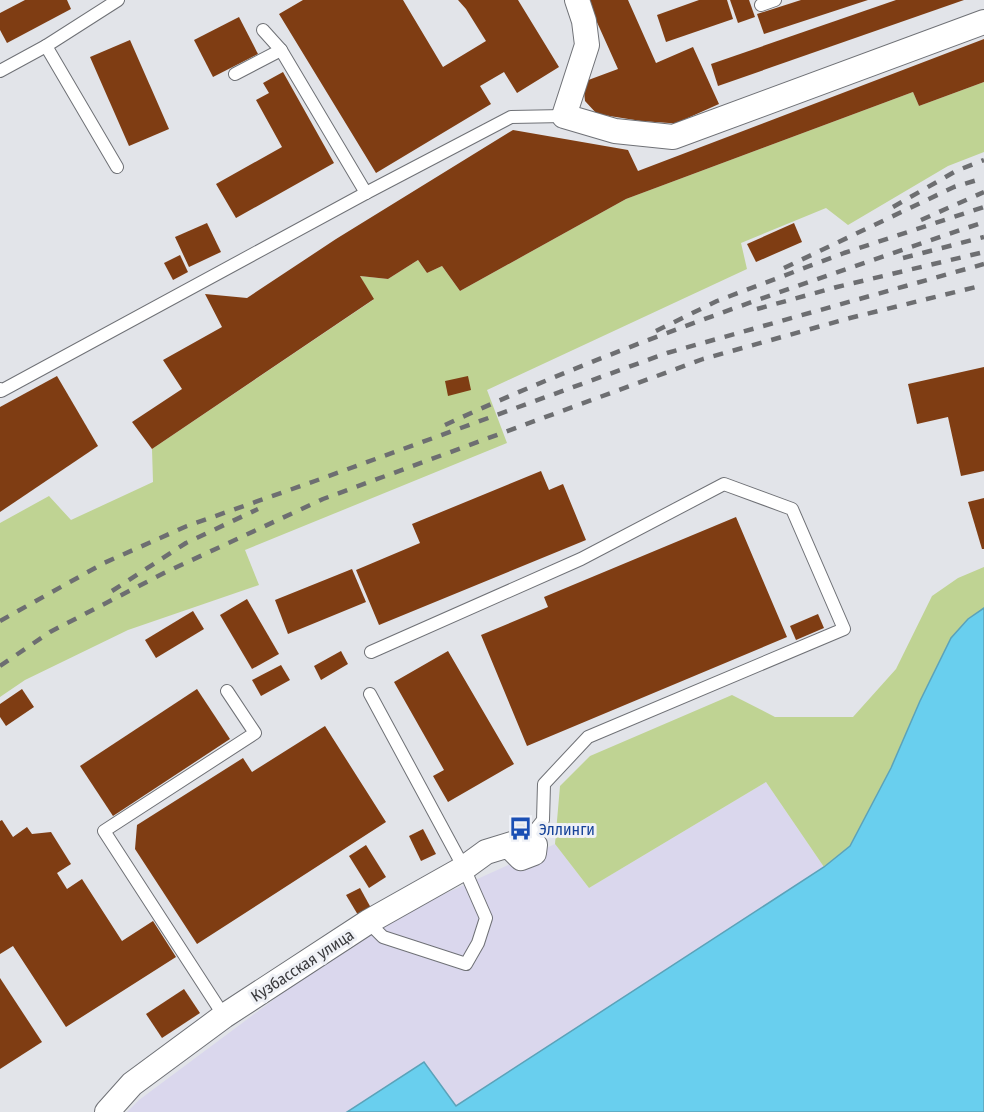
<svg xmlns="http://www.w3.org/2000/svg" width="984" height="1112" font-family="'Fira Sans Condensed',sans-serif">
  <rect width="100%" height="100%" fill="#e2e4e9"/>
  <path fill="#dad7ed" d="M766,782L824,867L456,1106L424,1062L347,1112H127L139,1100L371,927L555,844L589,888Z"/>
  <g fill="#bfd393">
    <path d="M984,82V152L948,166L848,225L826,208L741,243L747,269L487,390L507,443L245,550L259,585L128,630L25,680L0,697V523L49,496L71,520L153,482L152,449L373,300L360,276L388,279L418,260L427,273L442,266L460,291L626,199L913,92L919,106Z"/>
    <path d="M984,567V608L968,619L951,638L920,701L891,768L850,846L824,867L766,782L589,888L555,844L560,786L590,756L732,695L775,717H853L896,669L932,596L958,578Z"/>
  </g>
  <path fill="#69cfee" stroke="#5ba2b9" stroke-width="1.5" d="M984,608V1112H347L424,1062L456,1106L824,867L850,846L891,768L920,701L951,638L968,619Z"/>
  <g fill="#7f3d13">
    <path d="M25,0H67L71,9L7,43L0,30V13Z"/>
    <path d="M303,0H403L443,67L486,41L466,9L458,0H518L559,67L517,93L504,72L480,86L491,104L376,173L279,14Z"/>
    <path d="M587,0H628L656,63L693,47L719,104L681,121L683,124L641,121L597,114L585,101L583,82L618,69Z"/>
    <path d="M699,0H727L733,19L666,42L657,15Z"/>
    <path d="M730,0H749L755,17L738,23Z"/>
    <path d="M801,0H868L764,34L757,14Z"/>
    <path d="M896,0H964L718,86L711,64Z"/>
    <path d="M239,17L258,54L213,77L194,40Z"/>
    <path d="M984,39V82L919,106L913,92L626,199L460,291L442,266L427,273L418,260L388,279L360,276L374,299L152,449L132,422L182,389L163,360L222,327L205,294L247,298L336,239L513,130L628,150L638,171Z"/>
    <path d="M130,40L169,129L129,146L90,57Z"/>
    <path d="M283,72L334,163L236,218L216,184L282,147L256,100L269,93L263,83Z"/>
    <path d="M207,223L221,252L189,267L175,237Z"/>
    <path d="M794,223L802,242L756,262L747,244Z"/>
    <path d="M180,255L188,272L173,280L164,263Z"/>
    <path d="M984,367V471L961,476L948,417L917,424L908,384Z"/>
    <path d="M57,376L98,446L0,512V407Z"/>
    <path d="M468,376L471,390L448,396L445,381Z"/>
    <path d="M541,471L549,490L563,484L586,540L379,625L356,570L420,543L412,524Z"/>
    <path d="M984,498V549H982L968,502Z"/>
    <path d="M736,517L787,637L527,746L481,635L548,607L544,597Z"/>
    <path d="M352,569L366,602L288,634L275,600Z"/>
    <path d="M247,599L279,654L252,669L220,615Z"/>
    <path d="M193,611L204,629L156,658L145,640Z"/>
    <path d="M818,614L824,628L796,640L790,626Z"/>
    <path d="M341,651L348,664L321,680L314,666Z"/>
    <path d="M448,651L514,764L448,802L433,776L444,770L394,682Z"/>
    <path d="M281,665L290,680L261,696L252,680Z"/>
    <path d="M22,689L34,707L6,726L0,717V704Z"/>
    <path d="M197,689L230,739L113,816L80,766Z"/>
    <path d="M325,726L386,822L197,944L135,849L137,825L243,758L252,772Z"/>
    <path d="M2,820L13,837L27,827L32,834L51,832L71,864L57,873L67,889L82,879L122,941L153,921L176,957L66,1027L13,946L0,954V821Z"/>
    <path d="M423,829L436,854L421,861L409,836Z"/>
    <path d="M366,845L386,877L369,888L349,856Z"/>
    <path d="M360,888L371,908L358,915L346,895Z"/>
    <path d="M0,978L42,1042L0,1069Z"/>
    <path d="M184,989L200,1013L162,1038L146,1014Z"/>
  </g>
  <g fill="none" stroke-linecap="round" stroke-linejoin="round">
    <defs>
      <g id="service">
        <path d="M761,5L775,0"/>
        <path d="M263,30L281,50L366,193"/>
        <path d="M0,71L46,46"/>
        <path d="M235,74L281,50"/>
        <path d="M117,167L46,46L118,0"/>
        <path d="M0,389L1,391L366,193L511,117L564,116"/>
        <path d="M371,652L581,559L724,484L792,509L844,629L588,737L544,784L543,820L528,839"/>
        <path d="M368,922L383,937L466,964L478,943L486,918L464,868L370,694"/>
        <path d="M224,1016L104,831L255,733L227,691"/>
      </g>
      <g id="minor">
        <path d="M577,0L584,21L587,45L564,116L615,131L673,137L984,22"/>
        <path d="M107,1112L132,1084L224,1016L368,922L464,868L486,852L528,839L535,845L534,853L521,858L514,851V844"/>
      </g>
    </defs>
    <use href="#service" stroke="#6f7176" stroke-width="14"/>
    <use href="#minor" stroke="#6f7176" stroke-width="26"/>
    <use href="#service" stroke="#fff" stroke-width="12"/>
    <use href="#minor" stroke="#fff" stroke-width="24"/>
    <g stroke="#6d6e71" stroke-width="4.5" stroke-dasharray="10 10" stroke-linecap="butt">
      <path d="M893,207L956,171L984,160"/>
      <path d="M921,220L984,192"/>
      <path d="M903,258L984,237"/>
      <path d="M784,268L954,187L984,178"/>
      <path d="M757,309L837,287L984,252"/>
      <path d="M656,331L717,301L844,253L984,207"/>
      <path d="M445,425C619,344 803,284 984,222"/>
      <path d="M112,591L186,543L258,509"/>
      <path d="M0,621L104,563L187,526L315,481L667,353L984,264"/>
      <path d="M0,666L50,632L164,573L323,499L703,359L850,318L984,285"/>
    </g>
  </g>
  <defs>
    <symbol id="bus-bare" viewBox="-9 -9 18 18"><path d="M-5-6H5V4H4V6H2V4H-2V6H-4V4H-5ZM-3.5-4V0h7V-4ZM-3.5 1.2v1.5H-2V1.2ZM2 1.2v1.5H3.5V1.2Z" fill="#1a4fb4" stroke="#eff1f6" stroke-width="2.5" paint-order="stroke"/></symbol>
  </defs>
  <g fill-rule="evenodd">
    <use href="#bus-bare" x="504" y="812" width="33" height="33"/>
  </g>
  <g text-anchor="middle" stroke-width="6" stroke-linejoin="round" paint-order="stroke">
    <g font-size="16" fill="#164399" stroke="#eff1f6" text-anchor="start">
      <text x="539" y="835">Эллинги</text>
    </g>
    <g font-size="16" fill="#3a3a3d" stroke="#eff1f6">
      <text transform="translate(302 965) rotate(-33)" y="6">Кузбасская улица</text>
    </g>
  </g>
</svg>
